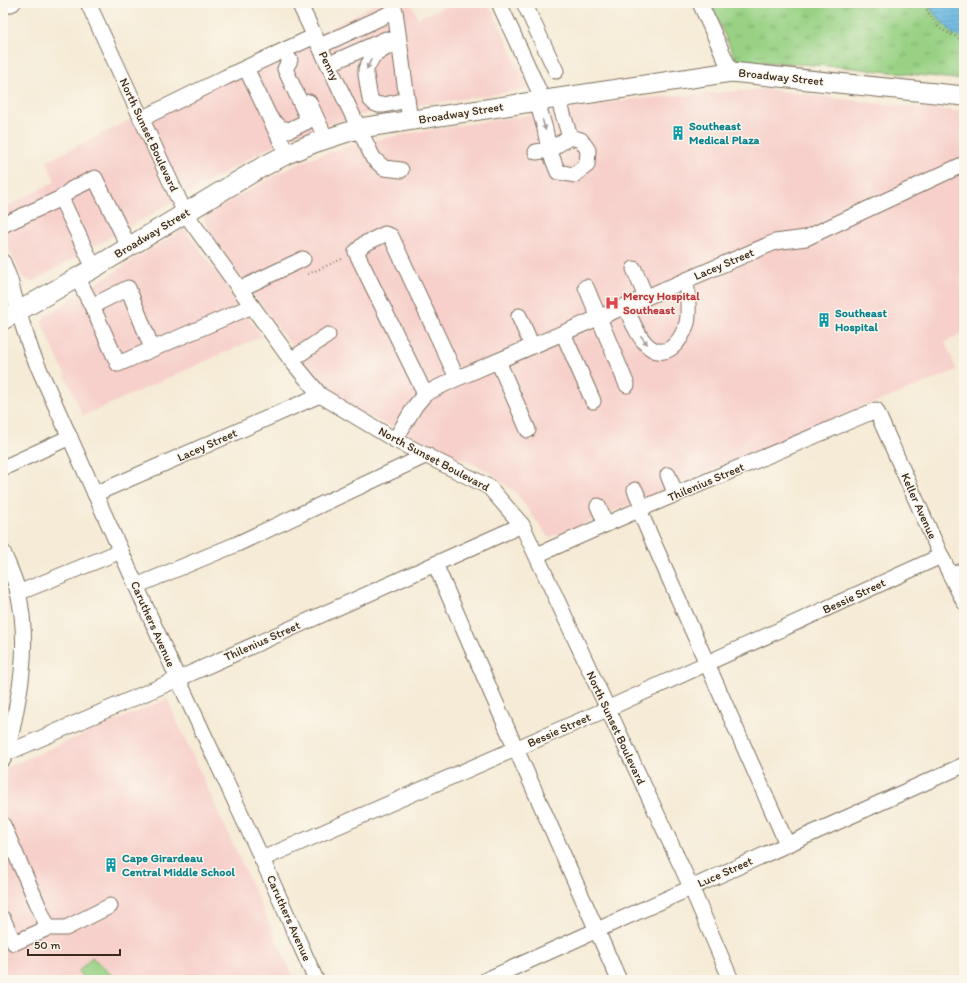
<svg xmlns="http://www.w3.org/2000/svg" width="967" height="983" font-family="Itim,sans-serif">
  <defs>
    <pattern id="park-tufts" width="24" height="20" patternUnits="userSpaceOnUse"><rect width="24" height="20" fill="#98d184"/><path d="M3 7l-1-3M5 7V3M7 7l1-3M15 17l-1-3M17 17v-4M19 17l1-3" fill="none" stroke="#7daa6b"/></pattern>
    <pattern id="water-rules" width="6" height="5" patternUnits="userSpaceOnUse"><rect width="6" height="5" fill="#68b7e2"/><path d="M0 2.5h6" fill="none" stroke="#5795b7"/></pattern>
  </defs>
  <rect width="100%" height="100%" fill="#fbf7ec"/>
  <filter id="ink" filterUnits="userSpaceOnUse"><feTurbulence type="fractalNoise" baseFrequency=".025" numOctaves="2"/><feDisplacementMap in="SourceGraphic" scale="8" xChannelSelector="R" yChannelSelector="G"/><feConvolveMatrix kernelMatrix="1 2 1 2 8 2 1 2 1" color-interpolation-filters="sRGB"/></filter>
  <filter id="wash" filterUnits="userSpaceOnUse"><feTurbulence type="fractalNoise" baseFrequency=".012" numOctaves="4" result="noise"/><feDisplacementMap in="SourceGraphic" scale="16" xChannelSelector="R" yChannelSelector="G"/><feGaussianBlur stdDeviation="0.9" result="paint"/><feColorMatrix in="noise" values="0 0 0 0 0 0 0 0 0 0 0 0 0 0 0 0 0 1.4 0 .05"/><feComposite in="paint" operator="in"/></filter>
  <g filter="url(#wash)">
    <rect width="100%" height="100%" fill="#f5ebd6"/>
    <g fill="#f7d0cb">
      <path d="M377,3H411L418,18L453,3H489L529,89L368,113L298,134L271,146L32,282L22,277L3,236V208L55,182L47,161L233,69L237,76Z"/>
      <path d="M766,89L872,103L964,112V332L945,342L957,370L888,398L866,405L549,538L516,493L488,471L364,414L336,395L322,382L307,367L239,275L212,236L203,216L280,173L313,157L353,145L415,132L636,99Z"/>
      <path d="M184,228L262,336L83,416L42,323L45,316Z"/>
      <path d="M167,699L295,980H3V774L9,766Z"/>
    </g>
    <path fill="url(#park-tufts)" stroke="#6a7e51" d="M710,3H964V80L844,67L736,60Z"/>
    <path fill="#98d184" stroke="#6a7e51" d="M92,957L117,980H86L78,972Z"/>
    <path fill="url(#water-rules)" stroke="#527080" d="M928,3H964V38L954,35L932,11Z"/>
  </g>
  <g filter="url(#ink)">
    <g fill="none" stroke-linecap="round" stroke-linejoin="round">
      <defs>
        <g id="minor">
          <path d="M88,3L185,213L291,360L320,395L395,440L489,487L522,525L691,887L731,980"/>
          <path d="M299,3L373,158L384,168L401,170"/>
          <path d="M499,3L543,100"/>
          <path d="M524,3L556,71"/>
          <path d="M700,3L731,72"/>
          <path d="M3,7L13,3"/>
          <path d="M399,44L389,46L373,56L366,69V75L370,99L374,103L379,105H384L407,100"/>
          <path d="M320,46L395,11L410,121"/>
          <path d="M329,64L386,39"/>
          <path d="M246,68L287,154"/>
          <path d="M558,98L570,137"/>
          <path d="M309,102L326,139"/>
          <path d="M270,118L281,128L289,130L306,122L307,117L285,69L290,60"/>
          <path d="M141,119L226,77L315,36"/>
          <path d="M536,152L549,150L570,137L581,140L588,150L587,165L574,175L558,172L549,150L545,129L537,101"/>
          <path d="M61,198L72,189L95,178L129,247"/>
          <path d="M3,225L61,198L94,268"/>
          <path d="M3,262L10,280L18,311L32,353L178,679L262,859L316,980"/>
          <path d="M634,269L646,297"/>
          <path d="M77,277L92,306L118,364L252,306"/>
          <path d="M586,287L627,385"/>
          <path d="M240,289L303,259"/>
          <path d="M92,306L128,288L152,348"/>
          <path d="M625,306C631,318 636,334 646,344C665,363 681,342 687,323C690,310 687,293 686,280"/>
          <path d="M519,316L532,346"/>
          <path d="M563,333L593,401"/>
          <path d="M291,360L328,335"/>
          <path d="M498,361L528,430"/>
          <path d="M425,394L356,252L364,244L385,234L391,236L457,378"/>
          <path d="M395,440L415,406L425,394L451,381L775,242L806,238L964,164"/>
          <path d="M3,468L70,437"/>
          <path d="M668,475L676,495"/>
          <path d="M635,490L643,508"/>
          <path d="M95,494L320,395"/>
          <path d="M598,506L606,524"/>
          <path d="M639,510L787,844"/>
          <path d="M3,552C8,565 15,578 18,592C31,649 19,698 7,753"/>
          <path d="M537,555L643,508L876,410L941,556L964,602"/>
          <path d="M435,564L516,749L619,980"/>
          <path d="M951,576L964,570"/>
          <path d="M136,586L237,544L427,455"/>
          <path d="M18,593L121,551"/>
          <path d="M3,759L7,753L178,679L522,525"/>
          <path d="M3,825L48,928"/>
          <path d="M262,859L607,709L941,556"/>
          <path d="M3,919L14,943L48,928H66L110,906"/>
          <path d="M486,980L964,765"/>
        </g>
        <path id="major" d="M3,320L94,268L255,171L287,154L314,143L360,128L731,72L964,96"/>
      </defs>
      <use href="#minor" stroke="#7c6e5e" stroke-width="17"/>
      <use href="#major" stroke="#7c6e5e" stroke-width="21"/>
      <g stroke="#7c6e5e" stroke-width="2" stroke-dasharray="1 3" stroke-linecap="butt">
        <path d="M922,3L939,28L964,41"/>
        <path d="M308,274L344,258"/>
      </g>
      <use href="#minor" stroke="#fff" stroke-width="15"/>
      <use href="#major" stroke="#fff" stroke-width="19"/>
    </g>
    <defs><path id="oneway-solid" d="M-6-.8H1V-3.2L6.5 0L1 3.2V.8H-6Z"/></defs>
    <g fill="#a79f9a">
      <use href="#oneway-solid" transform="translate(369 64) rotate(115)"/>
      <use href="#oneway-solid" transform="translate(544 125) rotate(74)"/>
      <use href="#oneway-solid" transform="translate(644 340) rotate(52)"/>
    </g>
  </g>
  <defs>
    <symbol id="building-bare" viewBox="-9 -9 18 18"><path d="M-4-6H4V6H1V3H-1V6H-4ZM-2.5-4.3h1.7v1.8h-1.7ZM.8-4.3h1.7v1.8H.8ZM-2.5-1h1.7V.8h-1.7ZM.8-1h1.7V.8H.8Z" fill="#0f9aa8" stroke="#fbf7ec" stroke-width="2.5" paint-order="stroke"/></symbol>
    <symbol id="hospital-bare" viewBox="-9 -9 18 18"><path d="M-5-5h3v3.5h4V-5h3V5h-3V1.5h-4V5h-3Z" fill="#e0444e" stroke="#fbf7ec" stroke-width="2.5" paint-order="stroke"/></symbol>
  </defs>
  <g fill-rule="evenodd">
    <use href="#building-bare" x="668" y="123" width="20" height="20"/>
    <use href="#hospital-bare" x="602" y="293" width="20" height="20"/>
    <use href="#building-bare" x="814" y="310" width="20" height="20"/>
    <use href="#building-bare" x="101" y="855" width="20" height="20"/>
  </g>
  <g text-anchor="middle" stroke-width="3" stroke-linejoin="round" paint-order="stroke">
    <g font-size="12" fill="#3b2a1e" stroke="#fbf7ec">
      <text transform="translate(329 66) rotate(64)" y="4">Penny</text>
      <text transform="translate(781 77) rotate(6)" y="4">Broadway Street</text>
      <text transform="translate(461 113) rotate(-9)" y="4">Broadway Street</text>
      <text transform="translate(149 135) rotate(65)" y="4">North Sunset Boulevard</text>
      <text transform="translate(152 233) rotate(-31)" y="4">Broadway Street</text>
      <text transform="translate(724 264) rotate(-23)" y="4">Lacey Street</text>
      <text transform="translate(207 445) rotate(-24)" y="4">Lacey Street</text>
      <text transform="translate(434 459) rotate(28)" y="4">North Sunset Boulevard</text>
      <text transform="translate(706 482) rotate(-23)" y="4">Thilenius Street</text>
      <text transform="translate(919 506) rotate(66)" y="4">Keller Avenue</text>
      <text transform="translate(854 596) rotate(-25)" y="4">Bessie Street</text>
      <text transform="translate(153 624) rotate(66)" y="4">Caruthers Avenue</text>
      <text transform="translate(262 641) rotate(-24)" y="4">Thilenius Street</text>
      <text transform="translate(616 728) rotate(65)" y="4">North Sunset Boulevard</text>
      <text transform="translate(559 730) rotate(-24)" y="4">Bessie Street</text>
      <text transform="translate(725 872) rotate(-24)" y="4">Luce Street</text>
      <text transform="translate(289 918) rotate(66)" y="4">Caruthers Avenue</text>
    </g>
    <g font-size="12" font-weight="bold" fill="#0d838f" stroke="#fbf7ec" text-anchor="start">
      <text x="689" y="130">Southeast<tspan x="689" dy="14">Medical Plaza</tspan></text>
      <text x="835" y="317">Southeast<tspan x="835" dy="14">Hospital</tspan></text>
      <text x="122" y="862">Cape Girardeau<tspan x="122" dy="14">Central Middle School</tspan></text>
    </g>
    <g font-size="12" font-weight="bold" fill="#be3a42" stroke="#fbf7ec" text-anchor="start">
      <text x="623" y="300">Mercy Hospital<tspan x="623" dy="14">Southeast</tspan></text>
    </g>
  </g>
  <rect width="967" height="983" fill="none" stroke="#fbf7ec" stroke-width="16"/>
  <path d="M28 949v6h92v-6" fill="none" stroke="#3b2a1e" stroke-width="2"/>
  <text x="34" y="949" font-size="12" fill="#3b2a1e" stroke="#fbf7ec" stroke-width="3" paint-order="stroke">50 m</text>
</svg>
